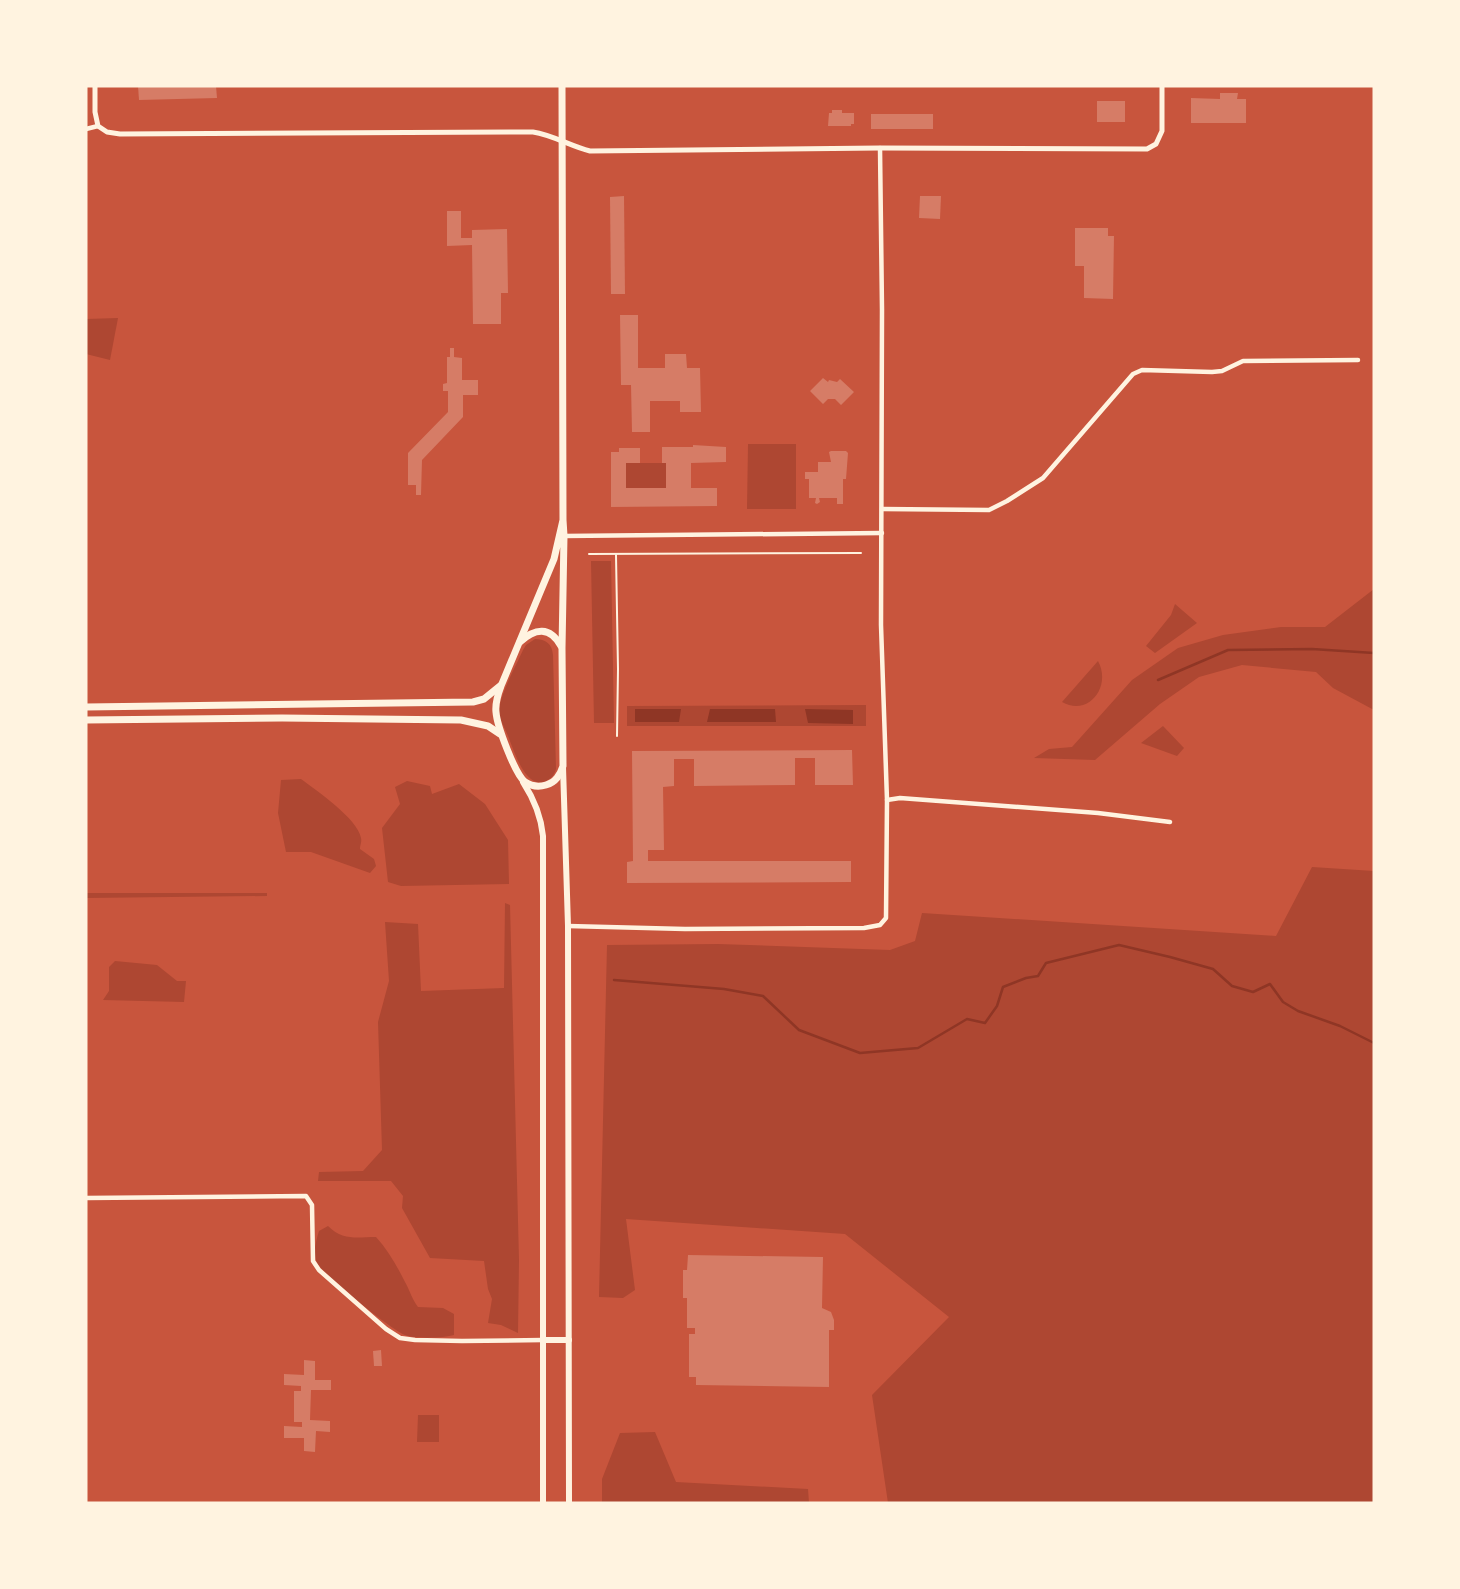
<svg xmlns="http://www.w3.org/2000/svg" width="1460" height="1589" font-family="'Open Sans',sans-serif">
  <rect width="100%" height="100%" fill="#c8553d"/>
  <g fill="#ae4732">
    <path d="M118,318L110,360L86,354V319Z"/>
    <path d="M748,444H796V509H747Z"/>
    <rect x="626" y="463" width="40" height="25"/>
    <path d="M591,561H611L614,723H594Z"/>
    <path d="M1374,589V710L1333,688L1316,672L1242,665L1199,677L1160,704L1095,760L1034,758L1049,749L1072,747L1132,680L1178,648L1223,635L1281,627H1325Z"/>
    <path d="M1175,604L1197,623L1155,653L1146,646L1171,615Z"/>
    <path d="M535,639C546,639 552,644 553,655L556,769C554,775 552,778 546,781C525,790 514,750 508,736C505,728 499,719 499,711C500,694 516,666 523,650L526,645Z"/>
    <path d="M1098,661C1112,687 1088,717 1062,702Z"/>
    <path d="M866,705V726H627V706Z"/>
    <path d="M1163,726L1184,748L1177,756L1141,743Z"/>
    <path d="M301,779C316,790 358,819 361,838C362,842 360,845 360,849L374,859L376,866L370,873L311,852H286L278,813L281,780Z"/>
    <path d="M407,781L430,786L432,794L459,784L485,804L508,840L509,884L401,886L388,882L382,828L400,804L395,787Z"/>
    <path d="M1312,867L1374,871V1503H888L872,1395L949,1317L845,1234L626,1219L635,1290L623,1298L599,1297L607,945L718,944L890,950L915,941L922,913L1276,936Z"/>
    <path d="M86,893H267V896L86,898Z"/>
    <path d="M505,903L510,905L519,1260L518,1333L501,1325L488,1323L492,1299L488,1289L484,1261L430,1258L402,1208L403,1196L391,1181H318L319,1172L363,1171L382,1150L378,1022L389,981L385,922L418,924L421,991L504,988Z"/>
    <path d="M115,961L157,965L177,981H186L184,1002L103,1000L109,991V967Z"/>
    <path d="M328,1226C343,1241 357,1237 376,1237C388,1250 397,1266 405,1282C410,1291 412,1299 418,1307L443,1308L454,1314V1335C444,1338 415,1339 405,1335C392,1330 323,1275 317,1263C313,1253 316,1240 319,1231Z"/>
    <path d="M418,1415H439V1442H417Z"/>
    <path d="M655,1432L676,1482L808,1489L809,1503H602V1479L620,1433Z"/>
  </g>
  <g fill="#8f3625">
    <path d="M635,709H681L679,722H635Z"/>
    <path d="M710,709H775L776,722H707Z"/>
    <path d="M805,709L853,710V724L808,723Z"/>
  </g>
  <g fill="none" stroke-linecap="round" stroke-linejoin="round">
    <g stroke="#8f3625" stroke-width="2.5">
      <path d="M1158,680L1228,650L1312,649L1374,653"/>
      <path d="M614,980L724,989L763,996L799,1030L860,1053L918,1048L967,1019L985,1023L997,1006L1003,987L1026,978L1038,976L1046,963L1119,945L1170,957L1213,969L1232,986L1253,992L1270,984L1283,1002L1298,1011L1340,1026L1374,1043"/>
    </g>
  </g>
  <g fill="#d67c66">
    <path d="M138,86H216L217,98L139,100Z"/>
    <path d="M1220,93H1238L1237,99H1246V123H1191V98L1220,99Z"/>
    <rect x="1097" y="101" width="28" height="21"/>
    <path d="M832,110H842V113H854V124H851V126H828L829,113H832Z"/>
    <rect x="871" y="114" width="62" height="15"/>
    <path d="M624,196L625,294H611L610,197Z"/>
    <path d="M920,196H941L940,219L919,218Z"/>
    <path d="M447,211H461V238H472V230L507,229L508,293H501V324H473L472,245L447,246Z"/>
    <path d="M1075,228H1108V236H1114L1113,299L1084,298V266H1075Z"/>
    <path d="M620,315H638V368H665V354H686L687,368H700L701,412H680V401H650V432H632L631,385H621Z"/>
    <path d="M450,348H454V357L462,358V380H478V395H463V417L422,460L421,495H416V485H408V453L448,412V391H443V384L447,383V357H450Z"/>
    <path d="M823,378L828,382L829,380L837,382L840,379L854,392L841,405L835,399H828L823,404L810,391Z"/>
    <path d="M693,445L726,447V462L691,463V488H717V506L611,507V452H619V448H640V463H626V488H666V463H662V447H693Z"/>
    <path d="M831,451H846L848,453L846,479H843V504H837V498H819L820,502L817,504L815,503L816,498H809V479H805V472H818V462H831L829,452Z"/>
    <path d="M852,750L853,785H815V758H795V785L694,786V759H674V786L663,787L664,850H648V861H851V882L627,883V862L633,861L632,751Z"/>
    <path d="M688,1255L823,1257L822,1308L831,1312L834,1320V1330H829V1387L696,1385V1377H689V1334H695V1328H687V1298H683V1270H687Z"/>
    <path d="M381,1350L382,1366H374L373,1351Z"/>
    <path d="M304,1360L315,1361V1380H331V1390H311L310,1420L330,1421V1432L316,1431L315,1452L304,1451V1438H284V1426L302,1427V1422H294V1391H301V1386L284,1385V1374L304,1375Z"/>
  </g>
  <g fill="none" stroke-linecap="round" stroke-linejoin="round">
    <g stroke="#fff3e0" stroke-width="2">
      <path d="M589,554L861,553"/>
      <path d="M616,555L618,669L617,736"/>
    </g>
    <g stroke="#fff3e0" stroke-width="4.5">
      <path d="M86,129L98,126"/>
      <path d="M882,509L989,510L1007,501L1043,478L1133,374L1142,370L1212,372L1222,371L1243,361L1358,360"/>
      <path d="M564,536L882,533"/>
      <path d="M887,800L900,798L1098,813L1170,822"/>
      <path d="M568,926L685,929L864,928L880,925L886,918L887,800L881,625L882,309L880,148"/>
      <path d="M86,1198L306,1196L312,1205L313,1261L319,1270L386,1329L400,1338L415,1340L462,1341L543,1340"/>
    </g>
    <path stroke="#fff3e0" stroke-width="5" d="M95,86V112L98,126L107,132L120,134L533,132C553,135 570,146 590,151L880,148L1147,149L1156,144L1162,131V86"/>
    <g stroke="#fff3e0" stroke-width="6">
      <path d="M563,767L568,926L569,1503"/>
      <path d="M523,782C534,799 541,816 543,836V1503"/>
      <path d="M544,1340H569"/>
    </g>
    <g stroke="#fff3e0" stroke-width="7">
      <path d="M562,86L563,520L564,536L562,648L563,766C560,775 556,782 546,785C539,787 531,786 525,782C515,774 497,726 496,712C495,703 498,694 501,686L554,559L563,520"/>
      <path d="M520,642C535,628 550,626 561,646"/>
      <path d="M86,707L473,702L484,699L500,686"/>
      <path d="M86,720L282,718L461,720L488,726L500,734"/>
    </g>
  </g>
  <rect width="1460" height="1589" fill="none" stroke="#fff3e0" stroke-width="175"/>
</svg>
